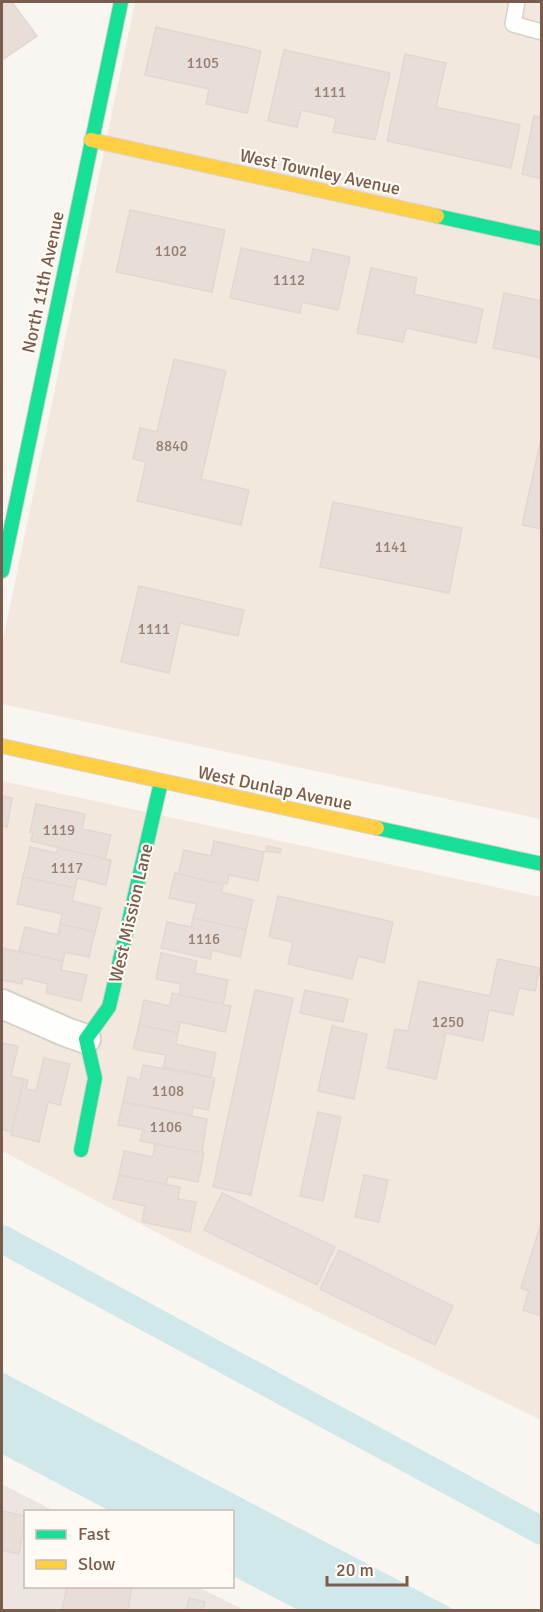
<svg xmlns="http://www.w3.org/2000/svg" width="543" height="1612" font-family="Signika,sans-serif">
  <rect width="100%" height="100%" fill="#f9f5f0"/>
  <g fill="#f2e8de">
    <path d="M135,2H541V819L2,704V645Z"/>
    <path d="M2,781L541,897V1420L190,1250L2,1151Z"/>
  </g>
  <path fill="#ede5e0" d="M2,1484L54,1511L26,1512V1586L198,1587L244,1610H2Z"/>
  <path fill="#d0e8ea" d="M2,1372L455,1610H298L233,1576L232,1512L110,1511L2,1454Z"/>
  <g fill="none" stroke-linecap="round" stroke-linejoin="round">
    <path stroke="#d0e8ea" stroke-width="28" d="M2,1239L542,1531"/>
  </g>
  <g fill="#e6ded7" stroke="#e2d8d2" stroke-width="1.5">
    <path d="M2,2H12L37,36L2,60Z"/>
    <path d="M156,27L261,51L247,113L206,104L209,89L145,75Z"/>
    <path d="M284,50L390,73L375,140L333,132L336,118L301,110L297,127L268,121Z"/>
    <path d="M405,54L446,63L436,107L520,125L511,168L387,141Z"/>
    <path d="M534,116L542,117V179L522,174Z"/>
    <path d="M130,210L225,230L212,292L116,272Z"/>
    <path d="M241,248L310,263L313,249L350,257L338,310L302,302L300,313L230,298Z"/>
    <path d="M371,268L417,278L414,294L483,309L476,343L406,328L403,342L357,333Z"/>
    <path d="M504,293L542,301V358L493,348Z"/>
    <path d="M174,359L226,371L201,479L249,490L241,525L137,501L146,462L133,459L140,428L157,432Z"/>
    <path d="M540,443L542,444V529L522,525Z"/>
    <path d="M333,502L462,528L449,593L320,567Z"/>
    <path d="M139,586L244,610L238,636L180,623L169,673L121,662Z"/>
    <path d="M2,796L12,798L7,827L2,826Z"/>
    <path d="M36,804L85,814L82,829L111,835L105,859L31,841L33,832H30Z"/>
    <path d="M214,841L264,852L258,881L229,875L227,884L215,881L214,883L178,874L184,850L211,856Z"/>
    <path d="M267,846L281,849L280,853L266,851Z"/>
    <path d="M30,847L56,853L58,848L111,860L106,885L77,878L75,888L23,877Z"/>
    <path d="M175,873L223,885L221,892L253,900L246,930L193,918L197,904L169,898Z"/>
    <path d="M23,877L75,888L72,901L101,908L95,932L60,924L62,914L17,904Z"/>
    <path d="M278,896L393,922L384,963L358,956L352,979L288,964L293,942L269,937Z"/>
    <path d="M193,918L246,930L240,957L212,950L210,959L161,948L167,922L191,927Z"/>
    <path d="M60,924L95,932L89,957L65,952L63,961L19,951L25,927L58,935Z"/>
    <path d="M2,948L63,961L61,970L87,975L81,1001L46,993L48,984L23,978L22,984L2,980Z"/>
    <path d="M161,953L197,961L194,973L228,980L223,1005L179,995L181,984L156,979Z"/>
    <path d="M498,959L540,968L535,991L519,988L513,1015L489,1010L483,1041L446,1033L436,1079L387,1068L395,1029L408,1031L419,981L490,996Z"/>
    <path d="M255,990L293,998L251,1195L213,1187Z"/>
    <path d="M305,990L348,999L343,1022L300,1013Z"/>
    <path d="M172,993L231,1006L225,1032L180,1022L178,1033L139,1025L144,1000L170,1006Z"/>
    <path d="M139,1025L178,1033L176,1044L216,1053L211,1077L163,1067L166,1055L133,1049Z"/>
    <path d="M332,1026L367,1034L354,1099L318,1091Z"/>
    <path d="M2,1043L18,1046L11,1076L24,1079L12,1132L2,1129Z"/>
    <path d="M44,1058L70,1064L60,1105L48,1102L39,1142L11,1135L24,1079L28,1080L26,1089L36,1091Z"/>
    <path d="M143,1065L215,1078L208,1110L193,1107L192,1115L123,1102L128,1077L140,1080Z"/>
    <path d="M123,1102L207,1119L202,1153L140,1141L143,1130L118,1125Z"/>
    <path d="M318,1112L341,1117L323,1201L300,1196Z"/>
    <path d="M155,1144L204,1153L198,1182L168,1176L166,1185L119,1175L124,1151L153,1157Z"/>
    <path d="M119,1175L180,1187L178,1199L196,1202L190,1232L142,1222L145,1206L113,1199Z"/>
    <path d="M364,1175L388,1180L379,1222L355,1217Z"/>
    <path d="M222,1193L335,1247L317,1285L204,1230Z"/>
    <path d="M542,1220V1316L523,1310L529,1291L521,1288Z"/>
    <path d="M339,1250L453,1306L435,1345L320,1289Z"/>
    <path d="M2,1511L26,1516L19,1554L2,1550Z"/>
    <path d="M67,1586H132L128,1610H62Z"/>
    <path d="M189,1598L205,1602L203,1610H186Z"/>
  </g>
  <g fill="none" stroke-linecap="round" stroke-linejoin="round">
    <defs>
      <path id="lane" d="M517,2L513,24L542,32"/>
      <path id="street" d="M2,1004L66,1032L86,1039"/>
      <g id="fast">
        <path d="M437,216L542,239"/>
        <path d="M2,571L121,2"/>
        <path d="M377,828L542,864"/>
        <path d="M81,1150L95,1078L86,1039L109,1007L161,782"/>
      </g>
      <g id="slow">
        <path d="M91,140L437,216"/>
        <path d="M2,746L377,828"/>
      </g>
    </defs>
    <use href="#lane" stroke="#d7d1cb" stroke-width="18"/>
    <use href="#street" stroke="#d7d1cb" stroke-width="32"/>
    <use href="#fast" stroke="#d9d2cb" stroke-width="16"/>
    <use href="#slow" stroke="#d9d2cb" stroke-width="16"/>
    <use href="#lane" stroke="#fefefd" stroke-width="15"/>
    <use href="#street" stroke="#fefefd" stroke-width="28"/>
    <use href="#fast" stroke="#16e098" stroke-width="14"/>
    <use href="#slow" stroke="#ffcf43" stroke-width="14"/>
  </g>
  <g text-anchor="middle" stroke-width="4.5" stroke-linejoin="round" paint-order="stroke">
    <g font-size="15" fill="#977e72">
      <text x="203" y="68">1105</text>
      <text x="330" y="97">1111</text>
      <text x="171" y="256">1102</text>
      <text x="289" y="285">1112</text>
      <text x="172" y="451">8840</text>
      <text x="391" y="552">1141</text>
      <text x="154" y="634">1111</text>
      <text x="59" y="835">1119</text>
      <text x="67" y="873">1117</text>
      <text x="204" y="944">1116</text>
      <text x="448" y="1027">1250</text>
      <text x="168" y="1096">1108</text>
      <text x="166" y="1132">1106</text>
    </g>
    <g font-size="18" fill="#7a5c4d" stroke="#fffaf3">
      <text transform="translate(320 172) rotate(12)" y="6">West Townley Avenue</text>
      <text transform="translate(43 282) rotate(-78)" y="6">North 11th Avenue</text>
      <text transform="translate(275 788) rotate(12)" y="6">West Dunlap Avenue</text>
      <text transform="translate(131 913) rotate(-77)" y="6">West Mission Lane</text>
    </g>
  </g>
  <rect width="543" height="1612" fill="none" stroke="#7a5c4d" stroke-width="6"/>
  <rect x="24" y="1510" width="210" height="78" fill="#fffaf3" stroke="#cabbb1" stroke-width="1.5"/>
  <rect x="36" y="1530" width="30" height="9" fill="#16e098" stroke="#cabbb1" stroke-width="1.5"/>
  <text x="78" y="1540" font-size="18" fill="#7a5c4d">Fast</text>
  <rect x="36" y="1560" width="30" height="9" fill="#ffcf43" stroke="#cabbb1" stroke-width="1.5"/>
  <text x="78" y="1570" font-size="18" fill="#7a5c4d">Slow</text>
  <path d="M327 1576v9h80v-9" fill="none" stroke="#7a5c4d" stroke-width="3"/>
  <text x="336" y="1576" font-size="18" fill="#7a5c4d" stroke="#fffaf3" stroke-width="4.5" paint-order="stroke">20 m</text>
</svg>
